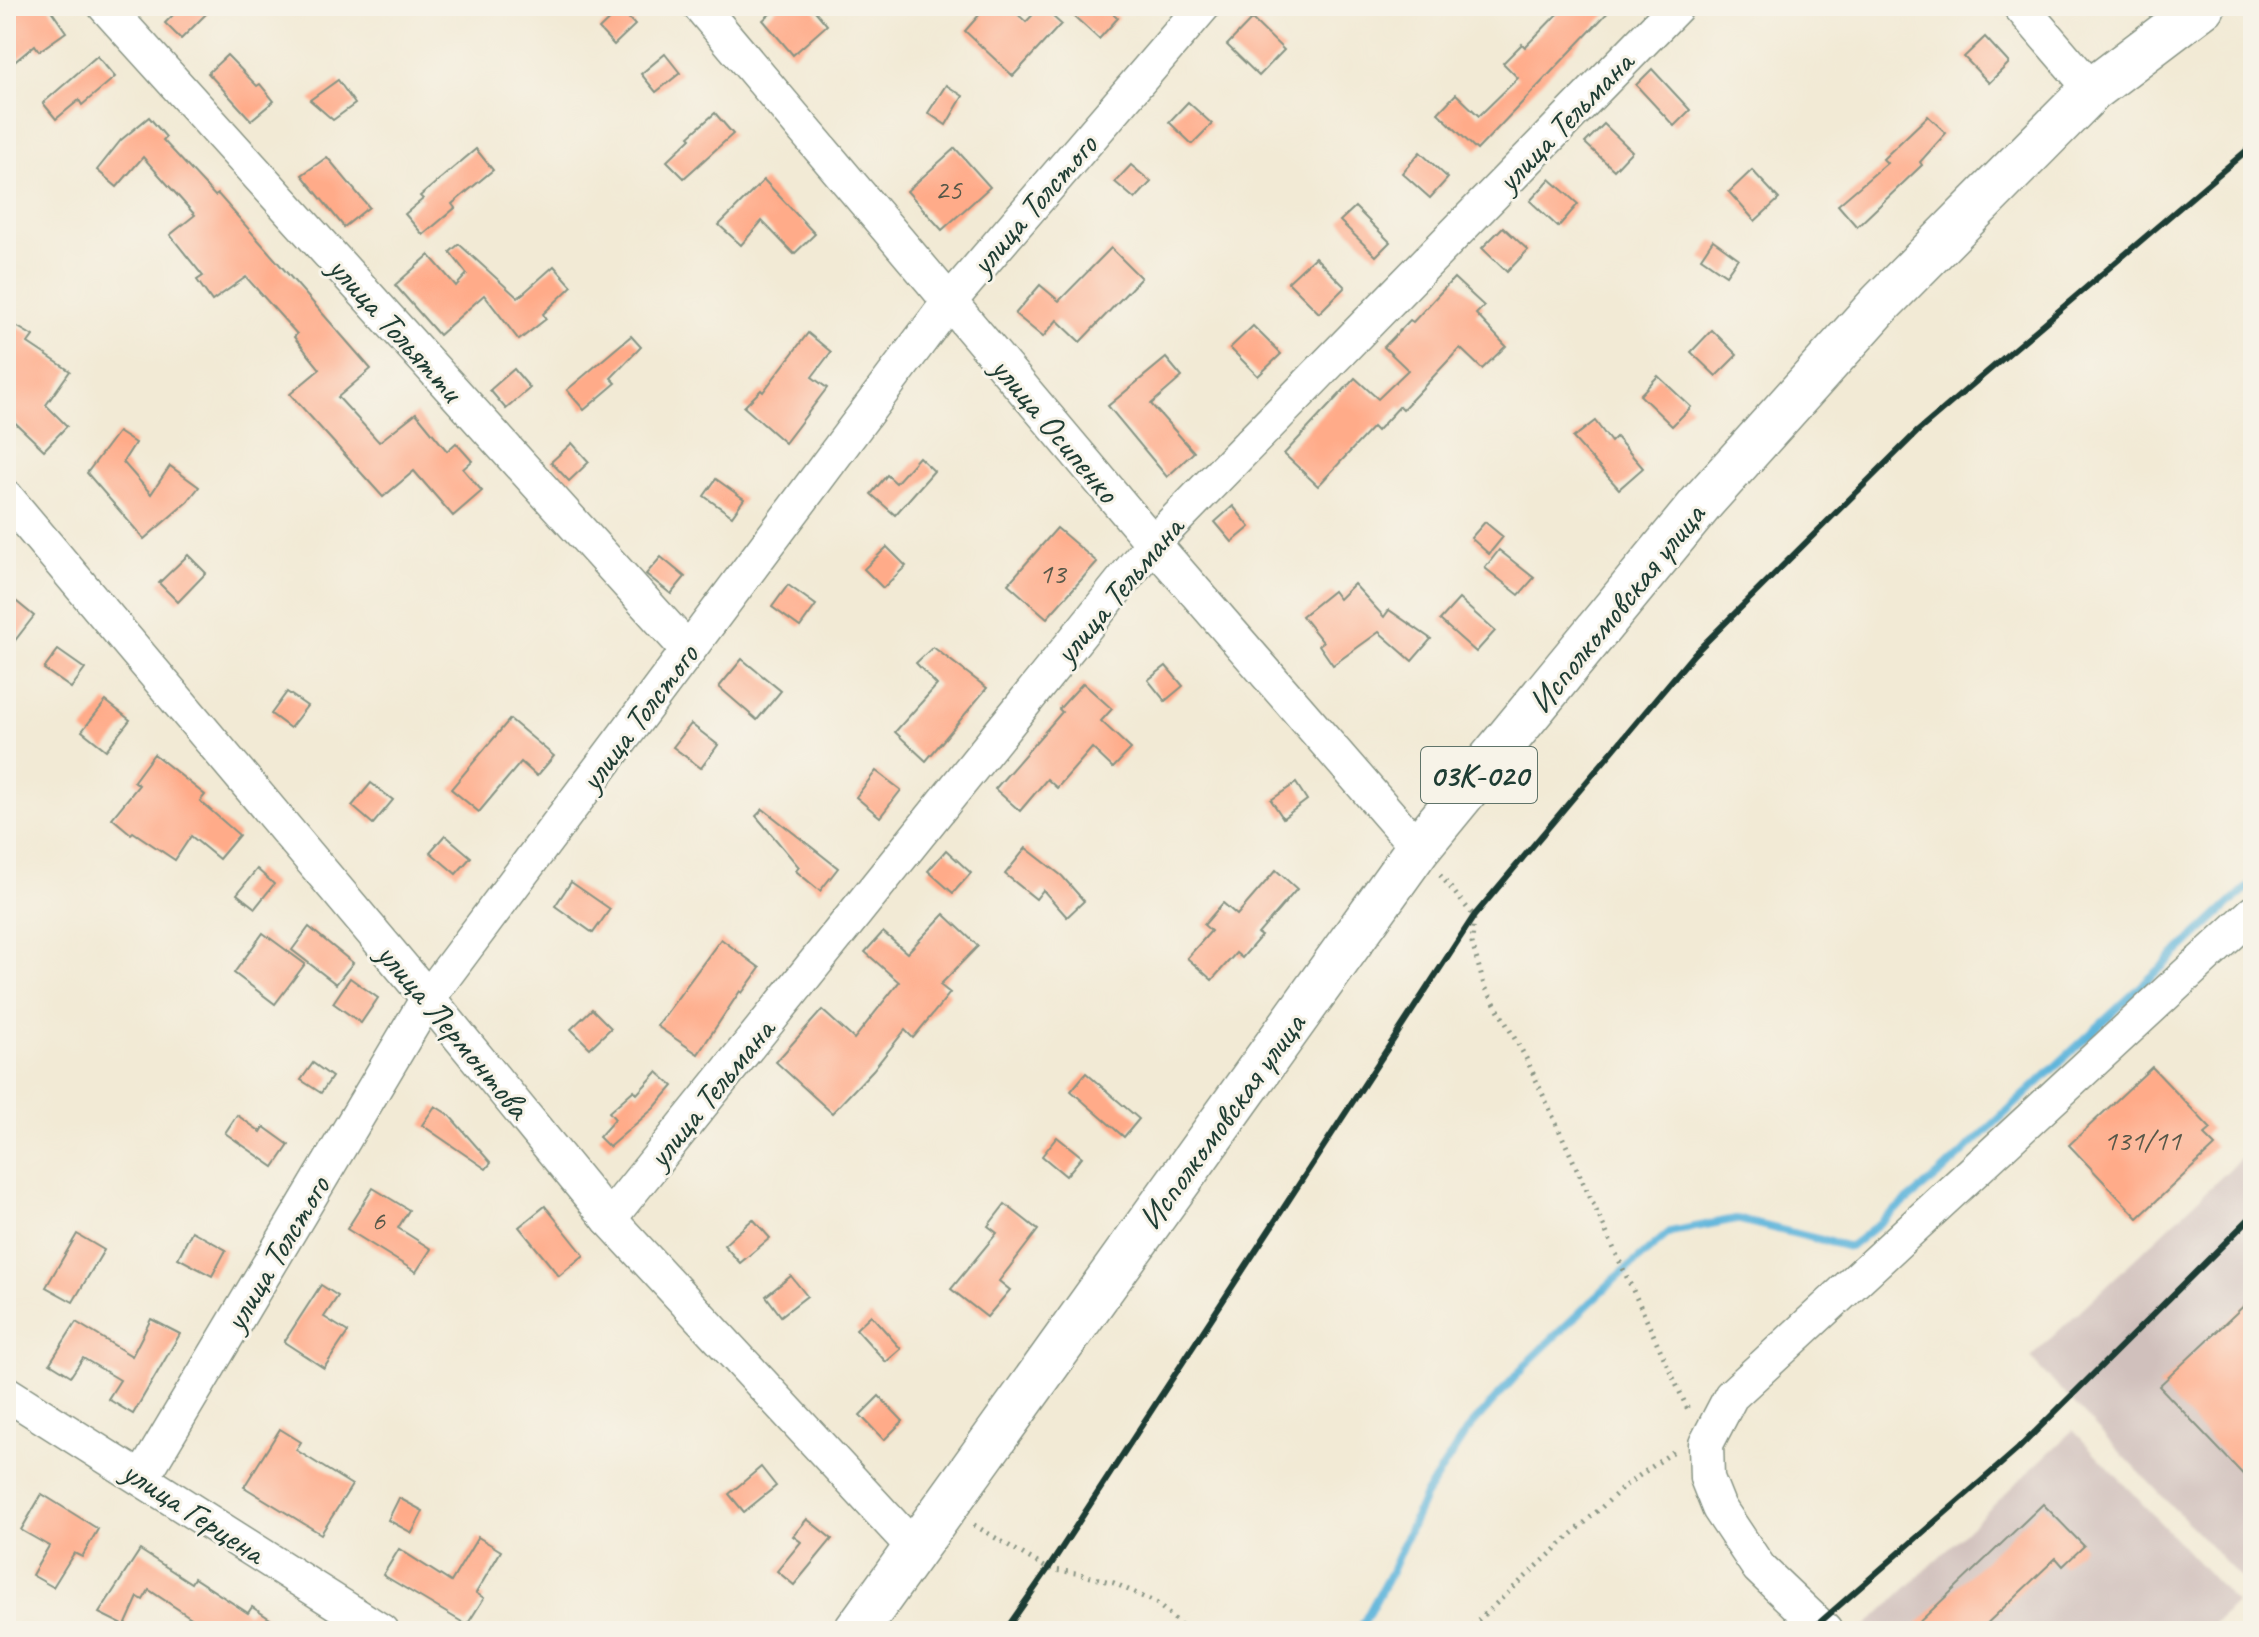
<svg xmlns="http://www.w3.org/2000/svg" width="2259" height="1637" font-family="Caveat,sans-serif">
  <rect width="100%" height="100%" fill="#f7f3e8"/>
  <filter id="ink" filterUnits="userSpaceOnUse"><feTurbulence type="fractalNoise" baseFrequency=".0125" numOctaves="2"/><feDisplacementMap in="SourceGraphic" scale="16" xChannelSelector="R" yChannelSelector="G"/><feConvolveMatrix kernelMatrix="1 2 1 2 8 2 1 2 1" color-interpolation-filters="sRGB"/></filter>
  <filter id="wash" filterUnits="userSpaceOnUse"><feTurbulence type="fractalNoise" baseFrequency=".006" numOctaves="4" result="noise"/><feDisplacementMap in="SourceGraphic" scale="32" xChannelSelector="R" yChannelSelector="G"/><feGaussianBlur stdDeviation="1.8" result="paint"/><feColorMatrix in="noise" values="0 0 0 0 0 0 0 0 0 0 0 0 0 0 0 0 0 1.4 0 .05"/><feComposite in="paint" operator="in"/></filter>
  <g filter="url(#wash)">
    <rect width="100%" height="100%" fill="#f2ead5"/>
    <g fill="#d0c0bc">
      <path d="M2253,1147V1591L2030,1358Z"/>
      <path d="M2073,1430L2236,1603L2207,1631H1865L1863,1629Z"/>
    </g>
    <g fill="none" stroke-linecap="round" stroke-linejoin="round">
      <path stroke="#5fb5db" stroke-width="8" d="M1359,1631L1390,1574L1424,1497L1466,1432L1531,1359L1616,1278L1670,1232L1736,1219L1850,1247L1941,1173L2253,882"/>
    </g>
    <g id="blocks">
      <g fill="#ffab89">
        <path d="M6,6H48L66,32L39,51L35,45L6,69Z"/>
        <path d="M182,6H214L181,39L165,23Z"/>
        <path d="M779,6H811L827,25L793,55L763,20Z"/>
        <path d="M987,6H1009L1026,22L1041,6L1061,24L1013,76L965,31Z"/>
        <path d="M1063,6H1105L1118,18L1099,39Z"/>
        <path d="M1565,6H1614L1477,150L1438,113L1456,94L1479,116L1518,78L1503,63L1522,44L1525,47Z"/>
        <path d="M620,9L635,25L614,45L599,29Z"/>
        <path d="M1252,19L1284,50L1259,76L1227,45Z"/>
        <path d="M1985,37L2009,63L1989,83L1964,57Z"/>
        <path d="M665,54L680,73L656,92L641,74Z"/>
        <path d="M227,55L257,86L260,84L274,101L251,120L208,73Z"/>
        <path d="M97,56L115,77L82,105L79,100L56,119L43,103Z"/>
        <path d="M1652,69L1690,110L1674,126L1636,85Z"/>
        <path d="M338,80L355,104L333,120L310,100Z"/>
        <path d="M946,85L963,96L946,125L928,113Z"/>
        <path d="M1188,102L1212,124L1192,144L1169,122Z"/>
        <path d="M715,113L733,134L684,178L667,161L691,138L689,136Z"/>
        <path d="M1928,116L1946,133L1920,162L1922,165L1857,227L1838,205L1887,163L1883,159Z"/>
        <path d="M149,117L166,137L163,140L215,196L218,194L371,369L338,397L379,442L416,413L447,451L456,443L472,461L463,469L482,491L453,516L414,471L383,497L290,394L320,369L294,337L297,334L246,277L212,301L197,280L203,276L170,235L195,215L143,157L117,187L97,170L121,140Z"/>
        <path d="M1604,124L1632,151L1614,170L1585,143Z"/>
        <path d="M955,148L990,187L942,230L907,191Z"/>
        <path d="M476,149L493,170L452,204L455,208L423,235L405,214L423,199L420,196Z"/>
        <path d="M1420,152L1448,178L1430,198L1402,173Z"/>
        <path d="M327,157L369,207L344,227L302,175Z"/>
        <path d="M1131,165L1151,182L1135,199L1115,182Z"/>
        <path d="M1752,170L1779,199L1755,221L1729,192Z"/>
        <path d="M1550,179L1578,204L1558,227L1530,201Z"/>
        <path d="M764,180L815,234L794,254L762,221L741,245L719,225Z"/>
        <path d="M1355,207L1390,242L1376,256L1340,221Z"/>
        <path d="M1503,227L1528,250L1507,272L1482,248Z"/>
        <path d="M1713,240L1738,258L1726,275L1701,258Z"/>
        <path d="M459,244L518,298L554,266L572,286L543,314L546,319L519,340L484,295L439,335L395,285L429,255L456,286L467,274L450,252Z"/>
        <path d="M1111,248L1141,278L1080,342L1057,320L1043,337L1015,314L1040,285L1059,301Z"/>
        <path d="M1315,257L1345,287L1319,313L1288,282Z"/>
        <path d="M1454,278L1484,306L1476,314L1506,346L1482,369L1460,348L1403,409L1400,406L1377,431L1373,427L1318,486L1284,454L1355,378L1378,399L1408,370L1384,347L1410,320L1413,322Z"/>
        <path d="M6,320L33,336L28,343L70,371L46,405L67,426L44,450L6,414Z"/>
        <path d="M1253,326L1281,354L1258,376L1230,348Z"/>
        <path d="M1712,330L1737,355L1716,376L1691,352Z"/>
        <path d="M808,333L831,352L812,377L827,388L785,443L744,407L761,390L763,392Z"/>
        <path d="M631,336L641,347L611,378L616,383L584,410L567,390Z"/>
        <path d="M1166,358L1182,377L1151,404L1194,452L1167,477L1108,406Z"/>
        <path d="M514,369L530,388L506,409L490,390Z"/>
        <path d="M1658,376L1691,407L1672,426L1640,395Z"/>
        <path d="M1595,421L1611,442L1616,437L1643,468L1619,489L1573,438Z"/>
        <path d="M118,432L135,443L123,462L151,494L170,466L199,487L187,502L144,539L87,473Z"/>
        <path d="M572,443L589,462L569,481L551,462Z"/>
        <path d="M919,457L934,471L895,515L871,494L887,475L896,483Z"/>
        <path d="M716,479L744,499L732,516L704,496Z"/>
        <path d="M1233,506L1250,527L1232,542L1215,522Z"/>
        <path d="M1485,522L1503,537L1489,554L1471,538Z"/>
        <path d="M1057,528L1097,562L1047,618L1008,584Z"/>
        <path d="M887,547L906,566L883,588L864,569Z"/>
        <path d="M1499,550L1534,578L1519,595L1485,568Z"/>
        <path d="M188,555L206,573L178,602L159,583Z"/>
        <path d="M661,557L685,577L671,594L646,574Z"/>
        <path d="M1354,584L1384,617L1389,610L1431,639L1412,661L1379,632L1333,665L1319,645L1323,642L1302,616L1333,591L1339,599Z"/>
        <path d="M788,585L816,605L800,627L772,607Z"/>
        <path d="M6,593L34,616L6,652Z"/>
        <path d="M1459,599L1495,631L1476,652L1440,620Z"/>
        <path d="M933,647L987,688L926,761L895,732L937,685L916,663Z"/>
        <path d="M58,650L85,669L71,688L44,669Z"/>
        <path d="M742,659L781,691L757,720L719,687Z"/>
        <path d="M1166,666L1183,686L1165,701L1148,680Z"/>
        <path d="M1083,683L1112,709L1101,721L1131,749L1113,768L1092,748L1057,788L1047,779L1020,811L995,789L1062,712L1059,709Z"/>
        <path d="M287,692L307,706L290,728L271,714Z"/>
        <path d="M106,701L130,720L106,750L82,731Z"/>
        <path d="M510,719L554,756L537,776L521,762L479,812L451,789Z"/>
        <path d="M691,724L718,745L701,768L673,747Z"/>
        <path d="M154,754L205,795L200,801L239,835L219,859L191,836L175,860L133,832L131,834L112,818L139,785L134,781Z"/>
        <path d="M876,771L901,790L880,817L856,797Z"/>
        <path d="M371,783L393,800L373,824L352,806Z"/>
        <path d="M1296,783L1307,800L1283,818L1271,800Z"/>
        <path d="M763,809L838,868L820,891L796,871L799,867L756,816Z"/>
        <path d="M445,835L471,857L456,874L430,852Z"/>
        <path d="M1026,848L1062,876L1084,901L1067,917L1043,890L1036,899L1005,874Z"/>
        <path d="M946,850L971,873L953,893L928,871Z"/>
        <path d="M257,869L274,884L255,908L237,894Z"/>
        <path d="M1276,870L1297,889L1258,934L1261,936L1242,958L1236,953L1212,980L1187,958L1211,931L1204,925L1223,903L1237,915Z"/>
        <path d="M571,882L610,909L593,933L555,906Z"/>
        <path d="M944,914L978,946L940,985L950,993L913,1038L905,1030L873,1070L832,1113L776,1062L822,1010L854,1039L899,982L865,952L883,932L907,953Z"/>
        <path d="M309,927L353,963L336,984L292,950Z"/>
        <path d="M263,933L305,964L275,1004L234,973Z"/>
        <path d="M721,939L760,968L742,993L740,991L698,1054L657,1026Z"/>
        <path d="M350,978L378,998L361,1023L333,1003Z"/>
        <path d="M592,1009L611,1028L590,1048L571,1029Z"/>
        <path d="M313,1063L332,1077L321,1093L301,1080Z"/>
        <path d="M2152,1067L2211,1129L2204,1135L2215,1146L2138,1218L2069,1145Z"/>
        <path d="M657,1072L673,1086L654,1108L609,1147L599,1137L615,1119L609,1112L634,1090L637,1094Z"/>
        <path d="M1086,1073L1139,1119L1124,1137L1071,1091Z"/>
        <path d="M435,1106L449,1115L491,1163L486,1169L422,1125Z"/>
        <path d="M237,1115L261,1132L264,1127L289,1145L274,1167L225,1133Z"/>
        <path d="M1057,1137L1082,1157L1066,1176L1042,1156Z"/>
        <path d="M373,1188L409,1210L398,1228L431,1249L416,1272L347,1229Z"/>
        <path d="M1005,1204L1038,1230L999,1281L1010,1290L987,1317L951,1289L997,1233L988,1226Z"/>
        <path d="M545,1206L584,1255L559,1276L519,1227Z"/>
        <path d="M753,1219L770,1238L740,1263L724,1245Z"/>
        <path d="M192,1231L226,1250L212,1276L178,1258Z"/>
        <path d="M77,1234L104,1250L73,1302L46,1287Z"/>
        <path d="M791,1276L807,1296L781,1316L766,1296Z"/>
        <path d="M321,1285L338,1296L324,1317L348,1332L324,1368L284,1342Z"/>
        <path d="M2253,1297V1485L2159,1386Z"/>
        <path d="M871,1315L901,1349L886,1362L856,1329Z"/>
        <path d="M151,1319L180,1334L133,1414L108,1399L120,1380L83,1358L71,1376L50,1363L76,1322L132,1356Z"/>
        <path d="M879,1396L903,1421L884,1440L860,1415Z"/>
        <path d="M280,1429L301,1442L296,1450L352,1485L321,1534L244,1487Z"/>
        <path d="M761,1467L776,1486L744,1512L729,1494Z"/>
        <path d="M42,1494L98,1529L82,1557L74,1553L53,1587L32,1575L49,1546L21,1530Z"/>
        <path d="M399,1498L423,1511L412,1533L388,1520Z"/>
        <path d="M2043,1504L2084,1546L2063,1566L2056,1558L1979,1631H1910Z"/>
        <path d="M807,1519L832,1539L794,1585L777,1571L801,1542L793,1536Z"/>
        <path d="M478,1537L501,1551L476,1593L484,1598L467,1625L383,1575L399,1549L451,1582Z"/>
        <path d="M140,1550L191,1583L194,1578L248,1613L252,1607L288,1631H211L149,1590L143,1600L138,1597L125,1626L99,1613Z"/>
      </g>
    </g>
  </g>
  <g filter="url(#ink)">
    <use href="#blocks" fill-opacity="0" stroke="#889484" stroke-width="2"/>
    <g fill="none" stroke-linecap="round" stroke-linejoin="round">
      <defs>
        <g id="minor">
          <path d="M105,6L688,650"/>
          <path d="M700,6L1153,543L1418,848"/>
          <path d="M2020,6L2092,90"/>
          <path d="M6,497L428,998L609,1219L916,1550"/>
          <path d="M609,1219L1153,543L1677,6"/>
          <path d="M6,1393L381,1631"/>
          <path d="M142,1478L428,998L949,302L1203,6"/>
          <path d="M1825,1631L1759,1568L1719,1508L1707,1478L1706,1444L1731,1396L2253,913"/>
        </g>
        <path id="major" d="M856,1631L1418,848L1704,500L1881,303L2092,90L2203,6"/>
      </defs>
      <use href="#minor" stroke="#889484" stroke-width="37"/>
      <use href="#major" stroke="#889484" stroke-width="47"/>
      <g stroke="#889484" stroke-width="5" stroke-dasharray="2 6" stroke-linecap="butt">
        <path d="M1440,875L1474,916L1472,943L1484,985L1526,1058L1689,1412"/>
        <path d="M974,1525L1048,1569L1076,1573L1114,1583L1156,1603L1188,1631"/>
        <path d="M1466,1631L1626,1485L1677,1449"/>
      </g>
      <use href="#minor" stroke="#fff" stroke-width="34"/>
      <use href="#major" stroke="#fff" stroke-width="44"/>
      <g stroke="#1f3d34" stroke-width="6">
        <path d="M1005,1631L1048,1569L1474,916L1694,654L1918,431L2253,145"/>
        <path d="M1810,1631L2018,1449L2253,1215"/>
      </g>
    </g>
  </g>
  <g text-anchor="middle" stroke-width="6" stroke-linejoin="round" paint-order="stroke">
    <g font-size="30" fill="#575849">
      <text x="948" y="199">25</text>
      <text x="1052" y="583">13</text>
      <text x="2142" y="1150">131/11</text>
      <text x="378" y="1230">6</text>
    </g>
    <rect fill="#f7f3e8" stroke="#60746a" stroke-width="2" x="1421" y="747" width="116" height="56" rx="6"/>
    <g font-size="32" font-weight="bold" fill="#1f3d34">
      <text x="1479" y="786">03К-020</text>
    </g>
    <g font-size="34" fill="#1f3d34" stroke="#f7f3e8">
      <text transform="translate(1564 121) rotate(-46)" y="12">улица Тельмана</text>
      <text transform="translate(1033 204) rotate(-49)" y="12">улица Толстого</text>
      <text transform="translate(396 328) rotate(48)" y="12">улица Тольятти</text>
      <text transform="translate(1056 429) rotate(50)" y="12">улица Осипенко</text>
      <text transform="translate(1118 590) rotate(-50)" y="12">улица Тельмана</text>
      <text transform="translate(1616 608) rotate(-51)" y="12">Исполкомовская улица</text>
      <text transform="translate(638 717) rotate(-53)" y="12">улица Толстого</text>
      <text transform="translate(454 1030) rotate(50)" y="12">улица Лермонтова</text>
      <text transform="translate(710 1093) rotate(-51)" y="12">улица Тельмана</text>
      <text transform="translate(1221 1121) rotate(-54)" y="12">Исполкомовская улица</text>
      <text transform="translate(276 1253) rotate(-59)" y="12">улица Толстого</text>
      <text transform="translate(194 1511) rotate(33)" y="12">улица Герцена</text>
    </g>
  </g>
  <rect width="2259" height="1637" fill="none" stroke="#f7f3e8" stroke-width="32"/>
</svg>
